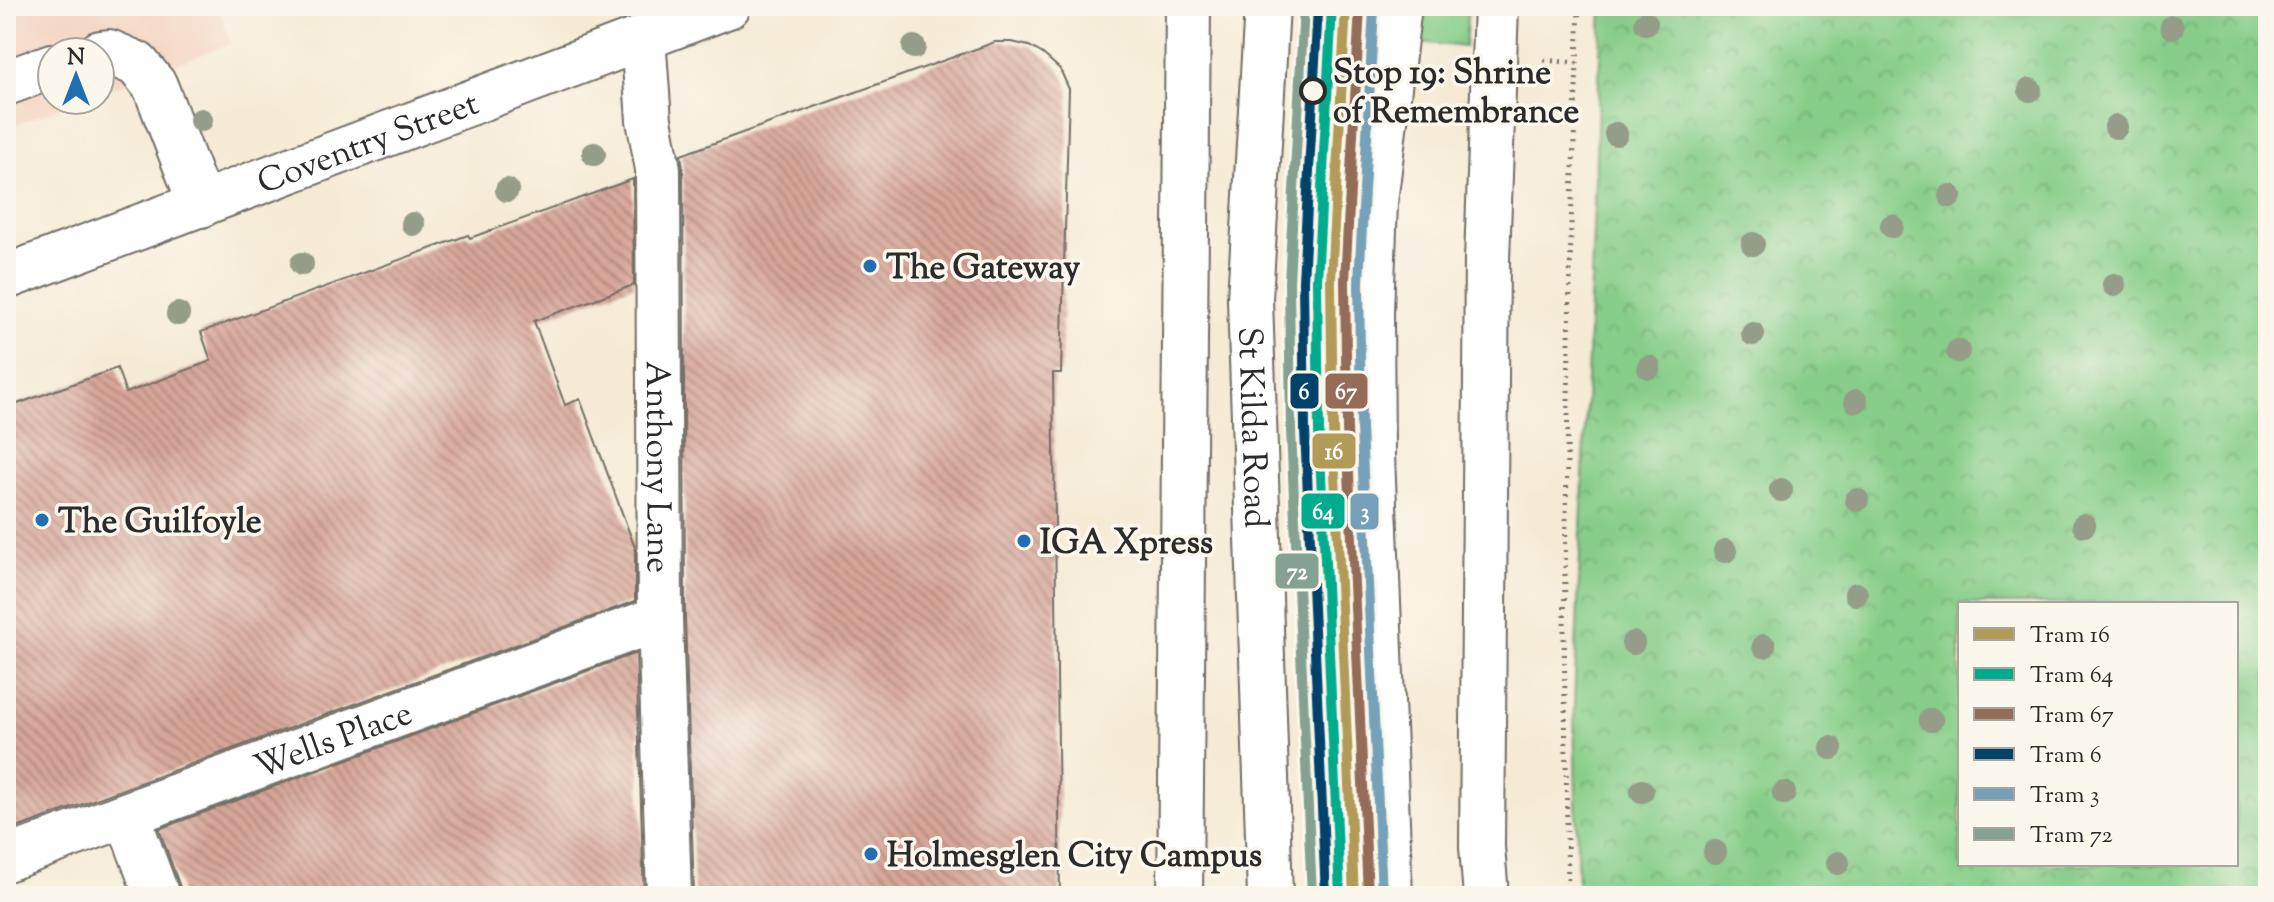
<svg xmlns="http://www.w3.org/2000/svg" width="2274" height="902" font-family="'Sorts Mill Goudy',serif">
  <defs>
    <pattern id="park-crowns" width="20" height="18" patternUnits="userSpaceOnUse" patternTransform="scale(2)"><rect width="20" height="18" fill="#85cd88"/><path d="M2 6a3 3 0 1 1 6 0M12 15a3 3 0 1 1 6 0" fill="none" stroke="#73b076"/></pattern>
    <pattern id="building-back-hatch" width="6" height="6" patternUnits="userSpaceOnUse" patternTransform="scale(2)"><rect width="6" height="6" fill="#d7a699"/><path d="M-1 5l2 2M0 0l6 6M5-1l2 2" fill="none" stroke="#af877d"/></pattern>
  </defs>
  <rect width="100%" height="100%" fill="#fbf7ec"/>
  <filter id="ink" filterUnits="userSpaceOnUse"><feTurbulence type="fractalNoise" baseFrequency=".0125" numOctaves="2"/><feDisplacementMap in="SourceGraphic" scale="16" xChannelSelector="R" yChannelSelector="G"/><feConvolveMatrix kernelMatrix="1 2 1 2 8 2 1 2 1" color-interpolation-filters="sRGB"/></filter>
  <filter id="wash" filterUnits="userSpaceOnUse"><feTurbulence type="fractalNoise" baseFrequency=".006" numOctaves="4" result="noise"/><feDisplacementMap in="SourceGraphic" scale="32" xChannelSelector="R" yChannelSelector="G"/><feGaussianBlur stdDeviation="1.8" result="paint"/><feColorMatrix in="noise" values="0 0 0 0 0 0 0 0 0 0 0 0 0 0 0 0 0 1.4 0 .05"/><feComposite in="paint" operator="in"/></filter>
  <g filter="url(#wash)">
    <rect width="100%" height="100%" fill="#f5ebd5"/>
    <path fill="#f4d3c0" d="M6,6H218L231,43L100,93V52H52V100H81L6,128Z"/>
    <path fill="#85cd88" stroke="#587c5a" stroke-width="2" d="M1411,6H1468L1465,47L1409,41Z"/>
    <path fill="url(#park-crowns)" stroke="#587c5a" stroke-width="2" fill-rule="evenodd" d="M1602,6H2268V896H1578L1574,704ZM1960,604H2236V864H1960Z"/>
    <g id="blocks">
      <g fill="url(#building-back-hatch)">
        <path d="M995,42H1012L1029,46L1043,54L1060,69L1069,89L1061,373H1053L1060,896H694L685,618L683,169L681,155Z"/>
        <path d="M633,179L634,285L534,321L565,405L580,399L635,548V601L6,832V408L117,368L126,393L211,361L201,332L468,235L470,238Z"/>
        <path d="M636,653L644,896H181L180,887L159,829Z"/>
      </g>
    </g>
  </g>
  <g filter="url(#ink)">
    <use href="#blocks" fill-opacity="0" stroke="#726e66" stroke-width="2"/>
    <g fill="none" stroke-linecap="round" stroke-linejoin="round">
      <defs>
        <g id="minor">
          <path id="s1" d="M643,38L649,120L658,169L660,618L669,896"/>
          <path d="M100,53L109,52L137,64L155,86L201,205"/>
          <path d="M6,83L52,66"/>
          <path id="s2" d="M6,277L728,6"/>
          <path d="M127,815L157,896"/>
          <path id="s3" d="M6,859L660,618"/>
        </g>
        <g id="major">
          <path id="s4" d="M1267,6L1250,299L1270,896"/>
          <path d="M1180,896L1188,6"/>
          <path d="M1390,896L1372,456L1371,312L1375,202L1399,6"/>
          <path d="M1486,896L1482,847L1487,260L1496,6"/>
        </g>
      </defs>
      <use href="#minor" stroke="#726e66" stroke-width="48"/>
      <use href="#major" stroke="#726e66" stroke-width="48"/>
      <g stroke="#726e66" stroke-width="5" stroke-dasharray="2 6" stroke-linecap="butt">
        <path d="M1317,44L1343,46"/>
        <path d="M1544,60L1577,63"/>
        <path d="M1568,896L1564,631L1571,226L1579,6"/>
      </g>
      <use href="#minor" stroke="#fff" stroke-width="44"/>
      <use href="#major" stroke="#fff" stroke-width="44"/>
      <defs>
        <path id="tram-1" d="M1346,6L1331,281L1333,429L1354,896"/>
        <path id="tram-2" d="M1332,6L1317,281L1319,430L1340,896"/>
        <path id="tram-3" d="M1360,7L1345,281L1347,429L1368,895"/>
        <path id="tram-4" d="M1318,6L1303,281L1305,430L1326,896"/>
        <path id="tram-5" d="M1374,8L1359,282L1361,428L1382,895"/>
        <path id="tram-6" d="M1304,6L1289,282L1291,431L1312,896"/>
      </defs>
      <use href="#tram-1" stroke="#fbf7ec" stroke-width="16"/>
      <use href="#tram-2" stroke="#fbf7ec" stroke-width="16"/>
      <use href="#tram-3" stroke="#fbf7ec" stroke-width="16"/>
      <use href="#tram-4" stroke="#fbf7ec" stroke-width="16"/>
      <use href="#tram-5" stroke="#fbf7ec" stroke-width="16"/>
      <use href="#tram-6" stroke="#fbf7ec" stroke-width="16"/>
      <use href="#tram-1" stroke="#b29b59" stroke-width="10"/>
      <use href="#tram-2" stroke="#00ab8e" stroke-width="10"/>
      <use href="#tram-3" stroke="#956c58" stroke-width="10"/>
      <use href="#tram-4" stroke="#01426a" stroke-width="10"/>
      <use href="#tram-5" stroke="#74a1b9" stroke-width="10"/>
      <use href="#tram-6" stroke="#84a191" stroke-width="10"/>
    </g>
    <g fill="#959c87">
      <circle cx="1646" cy="23" r="12"/>
      <circle cx="2172" cy="27" r="12"/>
      <circle cx="914" cy="47" r="12"/>
      <circle cx="2030" cy="90" r="12"/>
      <circle cx="201" cy="120" r="12"/>
      <circle cx="2116" cy="127" r="12"/>
      <circle cx="1616" cy="134" r="12"/>
      <circle cx="594" cy="154" r="12"/>
      <circle cx="507" cy="190" r="12"/>
      <circle cx="1950" cy="196" r="12"/>
      <circle cx="413" cy="224" r="12"/>
      <circle cx="1892" cy="226" r="12"/>
      <circle cx="1753" cy="244" r="12"/>
      <circle cx="302" cy="264" r="12"/>
      <circle cx="2114" cy="285" r="12"/>
      <circle cx="178" cy="314" r="12"/>
      <circle cx="1753" cy="334" r="12"/>
      <circle cx="1958" cy="351" r="12"/>
      <circle cx="1649" cy="367" r="12"/>
      <circle cx="1856" cy="401" r="12"/>
      <circle cx="1781" cy="490" r="12"/>
      <circle cx="1857" cy="500" r="12"/>
      <circle cx="2084" cy="525" r="12"/>
      <circle cx="1725" cy="551" r="12"/>
      <circle cx="1856" cy="594" r="12"/>
      <circle cx="1633" cy="643" r="12"/>
      <circle cx="1764" cy="646" r="12"/>
      <circle cx="1931" cy="720" r="12"/>
      <circle cx="1831" cy="748" r="12"/>
      <circle cx="1642" cy="791" r="12"/>
      <circle cx="1784" cy="793" r="12"/>
      <circle cx="1715" cy="852" r="12"/>
      <circle cx="1838" cy="863" r="12"/>
    </g>
  </g>
  <circle fill="#fbf7ec" stroke="#2b2b2b" stroke-width="4" cx="1313" cy="91" r="12"/>
  <g fill="#1f6fb2" stroke="#fbf7ec" stroke-width="3">
    <circle cx="870" cy="266" r="8"/>
    <circle cx="42" cy="520" r="8"/>
    <circle cx="1024" cy="541" r="8"/>
    <circle cx="871" cy="854" r="8"/>
  </g>
  <g text-anchor="middle" stroke-width="7" stroke-linejoin="round" paint-order="stroke">
    <g font-size="34" font-weight="bold" fill="#2b2b2b" stroke="#fbf7ec" text-anchor="start">
      <text x="1333" y="83">Stop 19: Shrine<tspan x="1333" dy="39">of Remembrance</tspan></text>
    </g>
    <g font-size="34" fill="#2b2b2b" stroke="#fbf7ec">
      <text dy="12" stroke="none"><textPath href="#s2" startOffset="386">Coventry Street</textPath></text>
      <text dy="12" stroke="none"><textPath href="#s4" startOffset="422">St Kilda Road</textPath></text>
      <text dy="12" stroke="none"><textPath href="#s1" startOffset="430">Anthony Lane</textPath></text>
      <text dy="12" stroke="none"><textPath href="#s3" startOffset="348">Wells Place</textPath></text>
    </g>
    <g font-size="34" font-weight="bold" fill="#2b2b2b" stroke="#fbf7ec" text-anchor="start">
      <text x="886" y="278">The Gateway</text>
      <text x="58" y="532">The Guilfoyle</text>
      <text x="1040" y="553">IGA Xpress</text>
      <text x="887" y="866">Holmesglen City Campus</text>
    </g>
  </g>
  <g stroke="#fbf7ec" stroke-width="3">
    <rect x="1324" y="372" width="45" height="38" rx="8" fill="#956c58"/>
    <rect x="1289" y="372" width="31" height="38" rx="8" fill="#01426a"/>
    <rect x="1311" y="432" width="46" height="38" rx="8" fill="#b29b59"/>
    <rect x="1300" y="492" width="46" height="38" rx="8" fill="#00ab8e"/>
    <rect x="1349" y="492" width="31" height="39" rx="8" fill="#74a1b9"/>
    <rect x="1274" y="552" width="46" height="38" rx="8" fill="#84a191"/>
  </g>
  <g font-size="22" text-anchor="middle" font-weight="bold" fill="#fff">
    <text x="1346" y="399">67</text>
    <text x="1304" y="399">6</text>
    <text x="1334" y="459">16</text>
    <text x="1323" y="519">64</text>
    <text x="1365" y="519">3</text>
    <text x="1297" y="579">72</text>
  </g>
  <rect width="2274" height="902" fill="none" stroke="#fbf7ec" stroke-width="32"/>
  <rect x="1958" y="602" width="280" height="264" fill="#fbf7ec" stroke="#a8a59f" stroke-width="2"/>
  <rect x="1974" y="628" width="40" height="12" fill="#b29b59" stroke="#a8a59f" stroke-width="2"/>
  <text x="2030" y="642" font-size="24" fill="#2b2b2b">Tram 16</text>
  <rect x="1974" y="668" width="40" height="12" fill="#00ab8e" stroke="#a8a59f" stroke-width="2"/>
  <text x="2030" y="682" font-size="24" fill="#2b2b2b">Tram 64</text>
  <rect x="1974" y="708" width="40" height="12" fill="#956c58" stroke="#a8a59f" stroke-width="2"/>
  <text x="2030" y="722" font-size="24" fill="#2b2b2b">Tram 67</text>
  <rect x="1974" y="748" width="40" height="12" fill="#01426a" stroke="#a8a59f" stroke-width="2"/>
  <text x="2030" y="762" font-size="24" fill="#2b2b2b">Tram 6</text>
  <rect x="1974" y="788" width="40" height="12" fill="#74a1b9" stroke="#a8a59f" stroke-width="2"/>
  <text x="2030" y="802" font-size="24" fill="#2b2b2b">Tram 3</text>
  <rect x="1974" y="828" width="40" height="12" fill="#84a191" stroke="#a8a59f" stroke-width="2"/>
  <text x="2030" y="842" font-size="24" fill="#2b2b2b">Tram 72</text>
  <g transform="translate(76 76)"><circle r="38" fill="#fbf7ec" stroke="#a8a59f" stroke-width="2"/>
  <path d="M0-6L14 30L0 20L-14 30Z" fill="#1f6fb2"/>
  <text y="-12" font-size="22" font-weight="bold" text-anchor="middle" fill="#2b2b2b">N</text>
  </g>
</svg>
